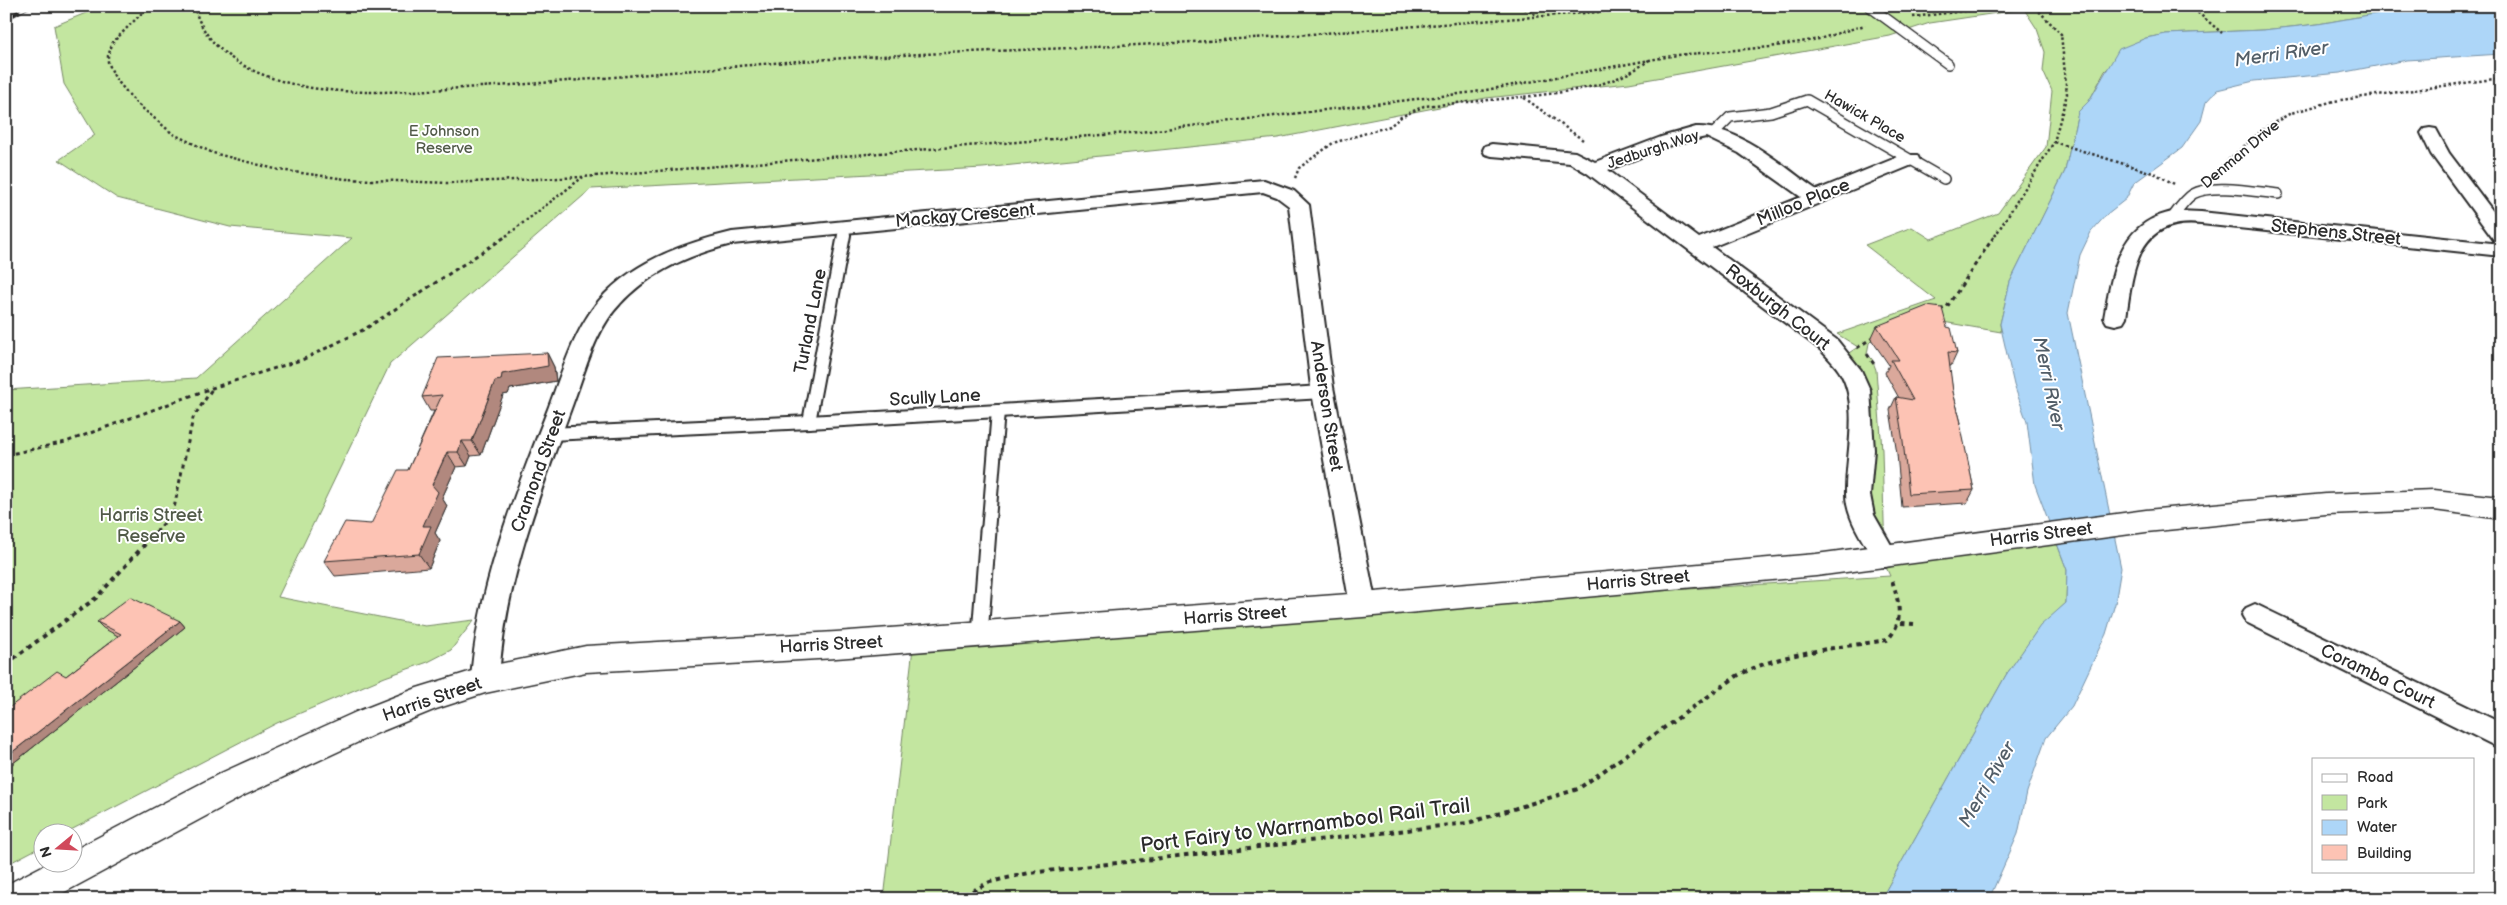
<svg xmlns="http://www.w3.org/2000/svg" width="2507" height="905" font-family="'Balsamiq Sans',sans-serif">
  <rect width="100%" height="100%" fill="#fff"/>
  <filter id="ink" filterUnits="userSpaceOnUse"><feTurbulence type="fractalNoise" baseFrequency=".02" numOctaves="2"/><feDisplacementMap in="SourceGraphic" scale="10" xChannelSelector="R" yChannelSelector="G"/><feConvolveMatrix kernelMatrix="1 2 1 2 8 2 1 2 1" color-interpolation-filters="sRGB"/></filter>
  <g filter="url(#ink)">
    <path fill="#c3e6a0" stroke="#786" d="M103,6H2420L2318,24L2263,30L2166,34L2146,38L2133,44L2105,71L2089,101L2078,112L2065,171L2010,282L2000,324L2001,332L1937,321L1874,338L1869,343L1867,354L1872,359L1876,370L1882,450L1885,556L2053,533L2067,570L2066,603L2037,631L2006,675L1881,899H884L914,639L1890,576L1862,515V450L1841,358L1858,347L1837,334L1936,300L1865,245L1912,227L1931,239L1998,213L2046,147L2052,91L2043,71L2045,52L2037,29L2024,9L1930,23L1890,36L1629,83L1486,98L1278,138L983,168L591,189L390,364L278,597L425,626L474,620L451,650L428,662L385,677L277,723L67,832H42V846L6,865V390L196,378L352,238L230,227L117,198L59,160L95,135L64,84L54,26Z"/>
    <g fill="#add6f8" stroke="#7992a6">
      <path d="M1049,6H1193L1175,9Z"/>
      <path d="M2420,6H2501V54L2407,60L2340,73L2254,81L2217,90L2206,102L2201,121L2182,148L2134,183L2126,199L2107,214L2091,232L2080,255L2068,313L2121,568L2115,604L2106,634L2072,706L2046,738L2027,792L2018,834L1989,899H1881L2006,675L2040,626L2066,603L2067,570L2035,485L2027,422L2014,385L2000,324L2010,282L2065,171L2078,112L2089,101L2119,49L2146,38L2166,34L2263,30L2318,24Z"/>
    </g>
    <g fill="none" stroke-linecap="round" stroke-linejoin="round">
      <defs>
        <g id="service-far2">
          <path d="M1869,6L1948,64"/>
          <path d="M1714,133L1730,117L1771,112L1807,100L1944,179"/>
          <path d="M2172,218C2178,210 2184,200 2193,194C2211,183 2257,192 2278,194"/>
          <path d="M844,236L846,226"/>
        </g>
        <g id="service-far1">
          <path d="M809,422L844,235"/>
          <path d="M550,434L809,422L1323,392"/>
          <path d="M988,532L998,411"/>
        </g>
        <path id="service" d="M980,634L988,531"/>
        <g id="minor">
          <path d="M1696,127C1738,125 1784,167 1817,190L1903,155H1917L1919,159L1917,163L1712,247L1837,340L1861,370L1870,390L1874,450L1870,495L1874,515L1898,557L1894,564L1885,567L1876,564C1865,543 1846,519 1846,494C1845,458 1860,408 1841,374C1836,365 1828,358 1821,350L1587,173L1570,163L1492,156L1485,154L1483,150L1485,146L1492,144L1575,152L1595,162L1661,137ZM1706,137L1739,153L1801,197L1699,238L1608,170L1674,144Z"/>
          <path d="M2430,128L2436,129L2449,153L2501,222V242L2494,240L2431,154L2421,133L2424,129Z"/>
          <path d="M1264,180L1294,191L1309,205L1333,387L1376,605L1372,612L1363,615L1354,612L1350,605L1311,387L1289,206L1277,197L1263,192L732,244C691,254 649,272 620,304C595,330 586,369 573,403C540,493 504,583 499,680L495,688L485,691L475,688L471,680C478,585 514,496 548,409C563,370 575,325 605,294C639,259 686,243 732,232Z"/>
          <path d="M2178,211L2201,212L2501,244V256L2201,224C2137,217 2133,269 2126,318L2123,323L2115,325L2107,323L2104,318C2113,269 2119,220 2178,211Z"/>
          <path d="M2255,604L2501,723V749L2246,622L2242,615L2246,608Z"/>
        </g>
        <path id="tertiary" d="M2434,490L2501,497V519L2434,510L2326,514L2146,532L1816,576L1363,617L836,658L586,672L485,693L436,709L380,732L245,795L52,899H6V885L50,862H72V851L221,773L356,712L417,688L485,667L586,646L836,632L1363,593L1816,554L2146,510L2326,494Z"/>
      </defs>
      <use href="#service-far2" stroke="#2b2b2b" stroke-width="12"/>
      <use href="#service-far1" stroke="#2b2b2b" stroke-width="16"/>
      <use href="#service" stroke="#2b2b2b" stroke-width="19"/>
      <use href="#minor" stroke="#2b2b2b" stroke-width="4"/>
      <use href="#tertiary" stroke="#2b2b2b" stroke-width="3"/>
      <g stroke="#2b2b2b" stroke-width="2.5" stroke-dasharray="2.5 2.5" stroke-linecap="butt">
        <path d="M149,6L113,42L108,56V62L115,78L135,102L173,134L213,153L279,170L346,179L448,183L583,177L1140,132L1475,92L1677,55L1770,47L1819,39L1865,25"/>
        <path d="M194,6C207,58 264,80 312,88C368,96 425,90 480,87C587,81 694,69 800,61C925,52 1050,50 1175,43C1343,33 1510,18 1678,6"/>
        <path d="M1520,6L1538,16"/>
        <path d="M2190,6L2222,33"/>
        <path d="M1913,17L2008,6"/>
        <path d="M1583,140L1523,97C1566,92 1613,88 1649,60"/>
        <path d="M2054,142L2156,174L2176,185"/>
        <path d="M2217,170L2265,128L2291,113L2334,101L2501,78"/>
        <path d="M1295,178L1299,168L1333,143L1390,126L1401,117L1424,106L1523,97"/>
        <path d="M506,236L583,177"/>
        <path d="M1995,236L2054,142L2067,94L2061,34L2034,6"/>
      </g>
      <g stroke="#2b2b2b" stroke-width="3" stroke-dasharray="4 4" stroke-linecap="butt">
        <path d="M1940,310L1947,307L1995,235"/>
        <path d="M1857,348L1875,336"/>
        <path d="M1867,354L1876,367"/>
        <path d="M6,455L66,442L212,388L304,359L365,329L508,235"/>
        <path d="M156,532L173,513L193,418L212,389"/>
      </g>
      <g stroke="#2b2b2b" stroke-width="4" stroke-dasharray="4.5 4.5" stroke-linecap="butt">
        <path d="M1901,623L1914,624"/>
        <path d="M6,664L96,598L157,531"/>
        <path d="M956,899L990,882L1029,873L1468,823L1578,789L1737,676C1781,652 1838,648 1887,640C1906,621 1898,600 1891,577"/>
      </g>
      <use href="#service-far2" stroke="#fff" stroke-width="9"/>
      <use href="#service-far1" stroke="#fff" stroke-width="12"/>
      <use href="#service" stroke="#fff" stroke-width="15"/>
      <use href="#minor" fill="#fff" fill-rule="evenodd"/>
      <use href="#tertiary" fill="#fff" fill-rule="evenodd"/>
      <defs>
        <path id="rail" d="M6,19L29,6"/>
      </defs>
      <use href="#rail" stroke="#2b2b2b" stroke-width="4"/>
      <use href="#rail" stroke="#fff" stroke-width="2.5" stroke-dasharray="8" stroke-linecap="butt"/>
    </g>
    <g fill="#daa89b" stroke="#2b2b2b">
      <path d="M1877,326L1947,327L1957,353L1951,366H1949L1953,392L1961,423L1960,426L1974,490L1967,503L1902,507L1897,454L1890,410L1896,397L1899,398L1885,373L1889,365L1871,339Z"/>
      <path d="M547,353L554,367L556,381L510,389L508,394L503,395L481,455L471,456L467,466L456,467L442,498L447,506L435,533L440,541L429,568L335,576L324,561L371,524L408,470L434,411H430L422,397Z"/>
      <path d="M180,621L185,627L12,764L6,761V710L66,676L118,636L103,628L97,622Z"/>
    </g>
    <g fill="#b1887e" stroke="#2b2b2b">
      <path d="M547,353L554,367L556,381L510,389L508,394L503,395L481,455L472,441L495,381L502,374Z"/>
      <path d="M462,441L471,456L467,466L458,452Z"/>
      <path d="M447,452L456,467L442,498L447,506L435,533L440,541L429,568L419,554L423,526L432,485Z"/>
      <path d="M180,621L185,627L12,764L6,759V757Z"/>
    </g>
    <g fill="#fdc3b4" stroke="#2b2b2b">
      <path d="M1927,306L1942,308L1947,327L1951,328L1957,353L1948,352L1953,392L1961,423H1960L1974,490L1909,494L1903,441L1896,397L1913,400L1891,360H1899L1877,326Z"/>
      <path d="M547,353L548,366L502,374L501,380L495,381L472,441H462L458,452H447L432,485L438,492L423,526H431L419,554L324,561L345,522L371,524L398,470H408L442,395L422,397L438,358Z"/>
      <path d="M130,597L180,621L6,757V710L57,671L66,676L121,634L97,622Z"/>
    </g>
  </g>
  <g text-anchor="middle" stroke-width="4" stroke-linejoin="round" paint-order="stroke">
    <g font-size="15" fill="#2b2b2b" stroke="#fff">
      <text transform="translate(1865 116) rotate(30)" y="5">Hawick Place</text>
      <text transform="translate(1653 149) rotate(-18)" y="5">Jedburgh Way</text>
      <text transform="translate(2240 154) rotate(-40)" y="5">Denman Drive</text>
    </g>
    <g font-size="15" fill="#515a48" stroke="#fff">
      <text x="444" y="136">E Johnson<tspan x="444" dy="17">Reserve</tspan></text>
    </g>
    <g font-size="18" fill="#2b2b2b" stroke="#fff">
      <text transform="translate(1803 202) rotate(-22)" y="6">Milloo Place</text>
      <text transform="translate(965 215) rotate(-5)" y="6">Mackay Crescent</text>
      <text transform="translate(2336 232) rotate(6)" y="6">Stephens Street</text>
      <text transform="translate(1778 307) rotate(38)" y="6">Roxburgh Court</text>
      <text transform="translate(810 321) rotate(-79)" y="6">Turland Lane</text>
      <text transform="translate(935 397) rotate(-3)" y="6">Scully Lane</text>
      <text transform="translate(1327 406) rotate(81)" y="6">Anderson Street</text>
      <text transform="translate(538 471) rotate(-70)" y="6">Cramond Street</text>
      <text transform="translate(2041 534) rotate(-7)" y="6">Harris Street</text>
      <text transform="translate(1638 580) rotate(-5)" y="6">Harris Street</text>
      <text transform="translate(1235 615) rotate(-4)" y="6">Harris Street</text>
      <text transform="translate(831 644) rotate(-3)" y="6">Harris Street</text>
      <text transform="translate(2378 676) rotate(26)" y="6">Coramba Court</text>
      <text transform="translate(432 699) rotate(-19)" y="6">Harris Street</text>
    </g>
    <g font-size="18" fill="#515a48" stroke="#fff">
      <text x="151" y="521">Harris Street<tspan x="151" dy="21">Reserve</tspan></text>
    </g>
    <g font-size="19" font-style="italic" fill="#525e68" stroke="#fff">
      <text transform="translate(2281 53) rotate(-8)" y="7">Merri River</text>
      <text transform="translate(2050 383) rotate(78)" y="7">Merri River</text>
      <text transform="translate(1986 784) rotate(-60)" y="7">Merri River</text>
    </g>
    <g font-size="21" fill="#2b2b2b" stroke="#fff">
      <text transform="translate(1305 825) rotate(-7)" y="7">Port Fairy to Warrnambool Rail Trail</text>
    </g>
  </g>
  <rect width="2507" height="905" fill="none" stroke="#fff" stroke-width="25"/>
  <rect x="12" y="12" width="2482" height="880" fill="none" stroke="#2b2b2b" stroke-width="2" filter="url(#ink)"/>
  <rect x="2312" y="758" width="162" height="115" fill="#ffffff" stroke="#aaaaaa"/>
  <rect x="2322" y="774" width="25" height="8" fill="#ffffff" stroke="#aaaaaa"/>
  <text x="2357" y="782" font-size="15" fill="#2b2b2b">Road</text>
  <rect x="2322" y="795" width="25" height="15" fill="#c3e6a0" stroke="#aaaaaa"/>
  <text x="2357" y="808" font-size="15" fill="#2b2b2b">Park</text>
  <rect x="2322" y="820" width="25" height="15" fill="#add6f8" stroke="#aaaaaa"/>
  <text x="2357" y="832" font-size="15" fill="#2b2b2b">Water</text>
  <rect x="2322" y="845" width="25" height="15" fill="#fdc3b4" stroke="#aaaaaa"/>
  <text x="2357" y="858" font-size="15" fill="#2b2b2b">Building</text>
  <g transform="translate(58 848) rotate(252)"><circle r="24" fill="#ffffff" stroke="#aaaaaa"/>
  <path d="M0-4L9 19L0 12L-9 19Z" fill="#d1495b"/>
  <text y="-8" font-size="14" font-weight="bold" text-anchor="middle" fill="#2b2b2b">N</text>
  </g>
</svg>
